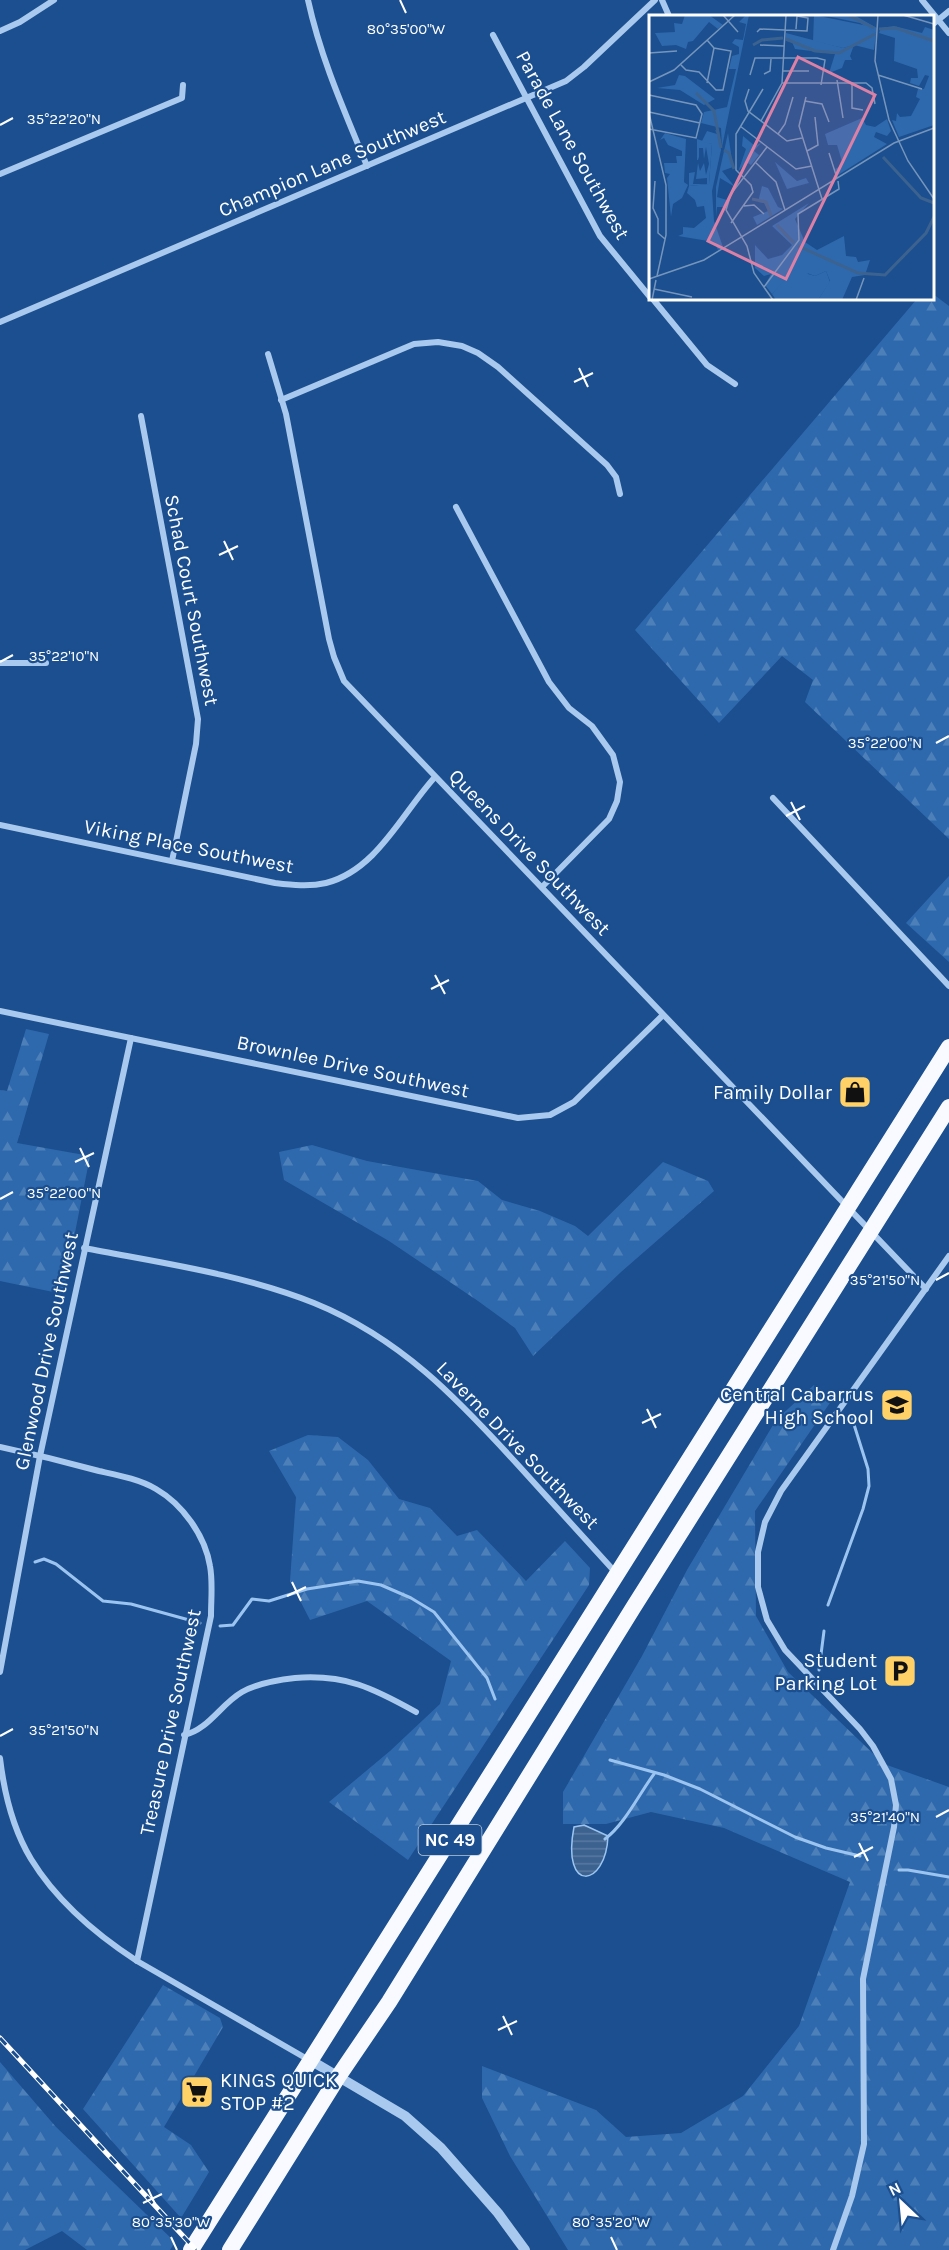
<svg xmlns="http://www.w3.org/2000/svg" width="949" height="2250" font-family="Karla,sans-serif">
  <defs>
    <pattern id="forest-firs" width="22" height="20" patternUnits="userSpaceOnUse" patternTransform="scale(1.5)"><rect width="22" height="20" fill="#2e69ad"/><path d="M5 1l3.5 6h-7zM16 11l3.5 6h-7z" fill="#4d80b9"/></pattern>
    <pattern id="water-rules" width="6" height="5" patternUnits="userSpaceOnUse" patternTransform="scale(1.5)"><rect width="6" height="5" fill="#3c6290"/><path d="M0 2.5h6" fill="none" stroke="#597aa1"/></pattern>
  </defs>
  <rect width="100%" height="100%" fill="#1b4f8f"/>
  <g fill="url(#forest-firs)">
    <path d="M933,294L949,306V839L805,702L813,680L782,656L719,723L635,630L917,299L932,298Z"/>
    <path d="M949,876V962L906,923Z"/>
    <path d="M26,1029L49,1034L17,1143L90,1156L63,1294L0,1281V1090L7,1091Z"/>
    <path d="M312,1145L367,1161L478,1181L502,1200L540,1211L575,1226L588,1236L663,1162L708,1181L714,1191L621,1272L533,1356L515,1328L478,1301L389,1241L284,1180L279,1152Z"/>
    <path d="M814,1385L834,1397L755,1511L756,1616L788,1672L884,1764L949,1787V2250H568L510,2156L482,2098V2066L596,2110L626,2137L681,2133L743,2096L799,2026L850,1882L724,1828L651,1812L606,1824H563V1792L642,1656L687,1570L776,1420Z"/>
    <path d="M308,1435L338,1437L368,1460L399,1499L430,1508L457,1536L477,1530L526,1581L565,1541L590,1568L589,1585L408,1860L329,1802L390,1751L440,1704L451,1661L367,1601L310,1620L290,1581L296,1497L269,1451Z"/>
    <path d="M163,1985L220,2018L223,2027L164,2127L191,2145L209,2172L181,2218L83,2109Z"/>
    <path d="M0,2062L56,2127L175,2242L170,2250H87L62,2231L25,2250H0Z"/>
  </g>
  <path fill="url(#water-rules)" stroke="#9cc4f0" stroke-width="1.5" d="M584,1825L608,1836C606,1888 561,1894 574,1827Z"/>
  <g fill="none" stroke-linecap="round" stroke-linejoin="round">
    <g stroke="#9cc4f0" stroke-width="3">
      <path d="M35,1562L44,1559L56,1564L103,1601L131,1604L200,1623"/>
      <path d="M828,1605L863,1509L869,1486L868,1469L851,1415"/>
      <path d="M220,1626L233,1625L252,1599L269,1601L307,1589L358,1581L381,1585L411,1598L434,1612L487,1678L495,1699"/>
      <path d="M819,1670L824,1631"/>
      <path d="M610,1760L664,1775L700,1789L795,1837L826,1848L860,1856"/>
      <path d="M605,1839C625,1824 639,1794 654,1774"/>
      <path d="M899,1870H908L949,1877"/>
    </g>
    <g stroke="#a9c9ee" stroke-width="6">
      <path d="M308,0C321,59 344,110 367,166"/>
      <path d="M662,0L669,16"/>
      <path d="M922,0L949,33"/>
      <path d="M932,25L949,11"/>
      <path d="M0,31L20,22L54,0"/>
      <path d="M493,35L600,236L650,297"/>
      <path d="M0,174L182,98L183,85"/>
      <path d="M652,298L707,365L735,384"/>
      <path d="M0,322L566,81L584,67L655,0"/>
      <path d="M268,354L286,414L329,639L334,657L344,681L926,1289"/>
      <path d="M281,400L414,344L438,342L462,346L478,353L498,367L607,465L616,477L620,494"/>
      <path d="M141,416L198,719L196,744L172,861"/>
      <path d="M456,507L549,682L569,708L592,726L613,755L620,782L617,801L609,819L542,887"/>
      <path d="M0,663H46"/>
      <path d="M773,798L949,986"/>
      <path d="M0,825L275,883C292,885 309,887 326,883C377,870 402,813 435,777"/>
      <path d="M0,1011L518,1118L550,1115L574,1102L663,1015"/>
      <path d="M84,1248C161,1263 241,1274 314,1303C400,1338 457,1398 518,1465C551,1501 583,1537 616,1573"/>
      <path d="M0,1447C33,1454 66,1462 99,1471C117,1475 139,1479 156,1489C182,1504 205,1535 210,1566C213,1582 211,1599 211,1616L137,1961"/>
      <path d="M0,1672L40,1456L131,1038"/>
      <path d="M184,1735C208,1730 221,1704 242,1692C258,1683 277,1680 295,1678C345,1674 373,1688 416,1712"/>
      <path d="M0,1758C4,1792 13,1829 31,1859C56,1900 97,1935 137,1961L309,2060"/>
      <path d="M833,2250L852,2196L864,2144L863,1979L894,1827L896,1805L891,1779L873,1746L860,1729L785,1650L767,1620L758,1587V1552L765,1522L781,1491L949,1256"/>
    </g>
    <path stroke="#a9c9ee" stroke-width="10" d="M310,2060L405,2116L441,2148L498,2213L525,2250"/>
    <g stroke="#f8faff" stroke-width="16">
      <path d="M191,2250L949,1047"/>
      <path d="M230,2250L338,2077L389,2002L633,1608L949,1107"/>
    </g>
    <defs>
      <path id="rail" d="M0,2038L196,2250"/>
    </defs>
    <use href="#rail" stroke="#fff" stroke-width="5"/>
    <use href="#rail" stroke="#1b4f8f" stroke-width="3" stroke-dasharray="9" stroke-linecap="butt"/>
  </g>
  <path fill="none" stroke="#fff" stroke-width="2" d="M400,0L406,13M0,125L13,118M579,368L588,387M574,382L593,373M224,541L233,560M219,555L238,546M0,662L13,655M936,743L949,736M791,802L800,820M786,816L805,806M435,975L445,994M431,989L449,980M80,1148L89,1167M75,1162L94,1153M0,1199L13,1192M936,1280L949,1273M647,1409L656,1428M642,1423L661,1414M292,1582L301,1601M287,1596L306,1587M0,1736L13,1729M936,1817L949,1810M859,1843L868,1861M854,1857L873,1847M503,2016L512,2035M498,2030L517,2021M148,2189L157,2208M143,2203L162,2194M171,2237L177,2250M611,2237L617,2250"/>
  <defs>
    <symbol id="shop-square" viewBox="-11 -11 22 22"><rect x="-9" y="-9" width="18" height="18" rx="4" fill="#ffd166" stroke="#1b4f8f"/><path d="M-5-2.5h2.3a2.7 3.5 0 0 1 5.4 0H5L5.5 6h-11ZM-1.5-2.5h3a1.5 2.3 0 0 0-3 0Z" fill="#111"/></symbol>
    <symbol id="school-square" viewBox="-11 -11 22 22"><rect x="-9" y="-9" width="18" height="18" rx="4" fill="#ffd166" stroke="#1b4f8f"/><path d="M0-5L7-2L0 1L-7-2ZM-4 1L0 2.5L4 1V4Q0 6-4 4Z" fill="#111"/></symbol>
    <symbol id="parking-square" viewBox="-11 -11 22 22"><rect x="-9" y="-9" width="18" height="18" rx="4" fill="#ffd166" stroke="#1b4f8f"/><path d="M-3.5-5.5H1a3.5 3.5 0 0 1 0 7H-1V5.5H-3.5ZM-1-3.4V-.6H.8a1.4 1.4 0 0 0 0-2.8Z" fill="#111"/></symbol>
    <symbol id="supermarket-square" viewBox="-11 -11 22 22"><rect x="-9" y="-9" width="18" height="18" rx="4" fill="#ffd166" stroke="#1b4f8f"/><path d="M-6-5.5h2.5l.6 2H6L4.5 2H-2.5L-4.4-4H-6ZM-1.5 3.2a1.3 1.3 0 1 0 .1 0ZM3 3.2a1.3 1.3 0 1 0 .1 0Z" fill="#111"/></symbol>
  </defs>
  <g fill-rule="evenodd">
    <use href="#shop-square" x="836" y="1073" width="38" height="38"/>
    <use href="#school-square" x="878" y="1386" width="38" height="38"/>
    <use href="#parking-square" x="881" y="1652" width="38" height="38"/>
    <use href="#supermarket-square" x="178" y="2073" width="38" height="38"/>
  </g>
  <g text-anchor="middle" stroke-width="4.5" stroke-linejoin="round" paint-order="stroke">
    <rect fill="#1b4f8f" stroke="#bbcadd" stroke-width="1.5" x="418.5" y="1825" width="63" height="30" rx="4.5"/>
    <g font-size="18" font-weight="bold" fill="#fff">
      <text x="450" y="1846">NC 49</text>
    </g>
    <g font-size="20" fill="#fff" stroke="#1b4f8f">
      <text transform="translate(573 145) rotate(61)" y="7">Parade Lane Southwest</text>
      <text transform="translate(332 163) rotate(-23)" y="7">Champion Lane Southwest</text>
      <text transform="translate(192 600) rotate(79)" y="7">Schad Court Southwest</text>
      <text transform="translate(189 846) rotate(11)" y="7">Viking Place Southwest</text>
      <text transform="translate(530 852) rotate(46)" y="7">Queens Drive Southwest</text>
      <text transform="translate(353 1066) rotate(12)" y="7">Brownlee Drive Southwest</text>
      <text transform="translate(46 1351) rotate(-78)" y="7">Glenwood Drive Southwest</text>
      <text transform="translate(518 1445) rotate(46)" y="7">Laverne Drive Southwest</text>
      <text transform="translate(170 1722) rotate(-78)" y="7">Treasure Drive Southwest</text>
    </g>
    <g font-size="20" fill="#fff" stroke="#1b4f8f" text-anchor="end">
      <text x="832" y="1099">Family Dollar</text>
      <text x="874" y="1401">Central Cabarrus<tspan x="874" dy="23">High School</tspan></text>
      <text x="877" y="1667">Student<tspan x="877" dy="23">Parking Lot</tspan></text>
      <text x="220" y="2087" text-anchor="start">KINGS QUICK<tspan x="220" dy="23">STOP #2</tspan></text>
    </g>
  </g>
  <g transform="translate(649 15)">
    <rect width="285" height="285" fill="#1b4f8f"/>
    <path d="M165,0L219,11L227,18L225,35L205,30L194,33L164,26ZM48,124L63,129L60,169L40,171V158L46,157L44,169H58V163L47,164L49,148L51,156L55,148L57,160L60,149L57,132L55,144L54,133H50V142L49,145H48Z" fill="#2e69ad"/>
    <path d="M36,0H60L74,10L69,14L60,7L44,26L39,27L37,34L27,30L13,31L6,18L26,17L25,8L33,9ZM97,0H100L73,132L72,113L52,108L55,97L78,92L87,54H80L83,41L90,39V32L83,28L86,24L94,25L97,9L90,7ZM173,0H205L228,13L227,18L211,8ZM245,11L273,18L276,12L285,15V110L250,122L243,105L247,106L248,98L251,102L262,101L271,84L267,82L269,74H275L280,61L276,60L270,71L261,68L262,63H269L268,54L245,46L246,23L230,18L232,13ZM137,18L194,33L205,30L201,41L203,45H196L193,53L180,58L186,39L146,34L143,27L137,26ZM30,60L36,61L66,84L55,90L31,75L8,73L26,70ZM213,103L217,110L226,112L238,104L242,116L238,121L227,117L225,122L238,129L189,160L186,154L194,150L188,130H179L176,119ZM66,115L70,117L72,135L63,176L65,206L74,232L69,235L65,227L29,221L34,219V212L45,213L57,203L55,191L48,192L46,185L38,178L40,171L60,169L63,129L47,126H53L58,116L68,119ZM16,118L37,124L35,167L39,170L33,183L24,189L22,202L18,163L21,159L16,158L15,148H28L27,141H33V136L19,130L15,123L11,125ZM79,118L84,152L73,156L86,172L71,163L68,182L78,185L76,192H68L67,202V172ZM94,121L106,131L112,128L105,136L110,140L102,150L97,147L89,157L97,134L93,131ZM126,147L148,166L157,163L160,168L138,174ZM113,171L119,173L129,192L134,194L108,210L104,202L119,196L115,188L109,187ZM160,188L146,204L156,227L168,235L195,221L197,241L207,242L209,247L221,245L216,260L203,262L193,285H169L181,266L177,256L166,261L147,254L123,279L116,270L122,259L115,261L106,253V230L119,244L133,240L143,230L123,211Z" fill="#2e69ad"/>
    <path d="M156,248L159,259L166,261L177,256L181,267L169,285H127L123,279L142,257Z" fill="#2e69ad"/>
    <path fill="none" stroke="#3c6290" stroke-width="3" d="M199,0L225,13M230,14L247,13L285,26M137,24L166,36L190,38L226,19M104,30L113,25L134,23M47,78L65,96L72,133M75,135L80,138L85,154M234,142L272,183L285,188M103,184L117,187L122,201M128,210L145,228M149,231L209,258L236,260L277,218L285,202"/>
    <path fill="none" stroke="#7695bc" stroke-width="1.5" d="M74,0L89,17M229,0L226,46L240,105L259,146L285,184M254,0L285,9M108,17L111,14L158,16L159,3L148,1L147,14M111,30L135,31M0,38L28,36M32,50L37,55L50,57L67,75H74L82,36L65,33L58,25M134,56H160M115,59L121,56L122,44M101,60L106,43H168L176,45L172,70M229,60L273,74M188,65L194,103M0,67L25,55L86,0M58,68L65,33M133,68H217L223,73L226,89M203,68V93L214,95M100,74L96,86L99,96L138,126L153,123M0,80L47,90L53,99L47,123L0,114M157,82L150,111L173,184M156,86L173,89L180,107M0,97L51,108M0,98L17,170V220L8,261M112,106L133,68L137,0M91,111L147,154L163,151M129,119L136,109L144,82M118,132L82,179L77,195L98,231L105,258L124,285M158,136L169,130L166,102M180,138L188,163M106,147L127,167L136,195M6,166L4,193L9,204V218L16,224M95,191L105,190L115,199M82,208L104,177L102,170L87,155V119L114,74M0,264L55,245L245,128L285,113M115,272L150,225L149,199L190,174L189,166M5,274L43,282M3,285L7,265M207,285L215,263"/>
    <path fill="#dd80a5" fill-opacity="0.15" stroke="#dd80a5" stroke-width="3" d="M149,42L226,80L137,264L59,226Z"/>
    <rect width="285" height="285" fill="none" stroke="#fff" stroke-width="3"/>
  </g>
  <g font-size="15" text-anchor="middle" fill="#fff" stroke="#1b4f8f" stroke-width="4.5" stroke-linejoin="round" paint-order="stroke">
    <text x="406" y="34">80°35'00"W</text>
    <text x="64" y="124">35°22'20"N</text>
    <text x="64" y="661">35°22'10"N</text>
    <text x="885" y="748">35°22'00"N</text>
    <text x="64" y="1198">35°22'00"N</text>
    <text x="885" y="1285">35°21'50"N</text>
    <text x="64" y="1735">35°21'50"N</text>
    <text x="885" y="1822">35°21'40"N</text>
    <text x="171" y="2227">80°35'30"W</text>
    <text x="611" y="2227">80°35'20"W</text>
  </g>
  <g transform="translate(901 2202) rotate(334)" stroke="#1b4f8f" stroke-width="4.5" paint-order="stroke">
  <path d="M0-4.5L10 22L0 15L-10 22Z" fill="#ffffff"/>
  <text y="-9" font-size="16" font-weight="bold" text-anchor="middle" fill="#ffffff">N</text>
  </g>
</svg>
